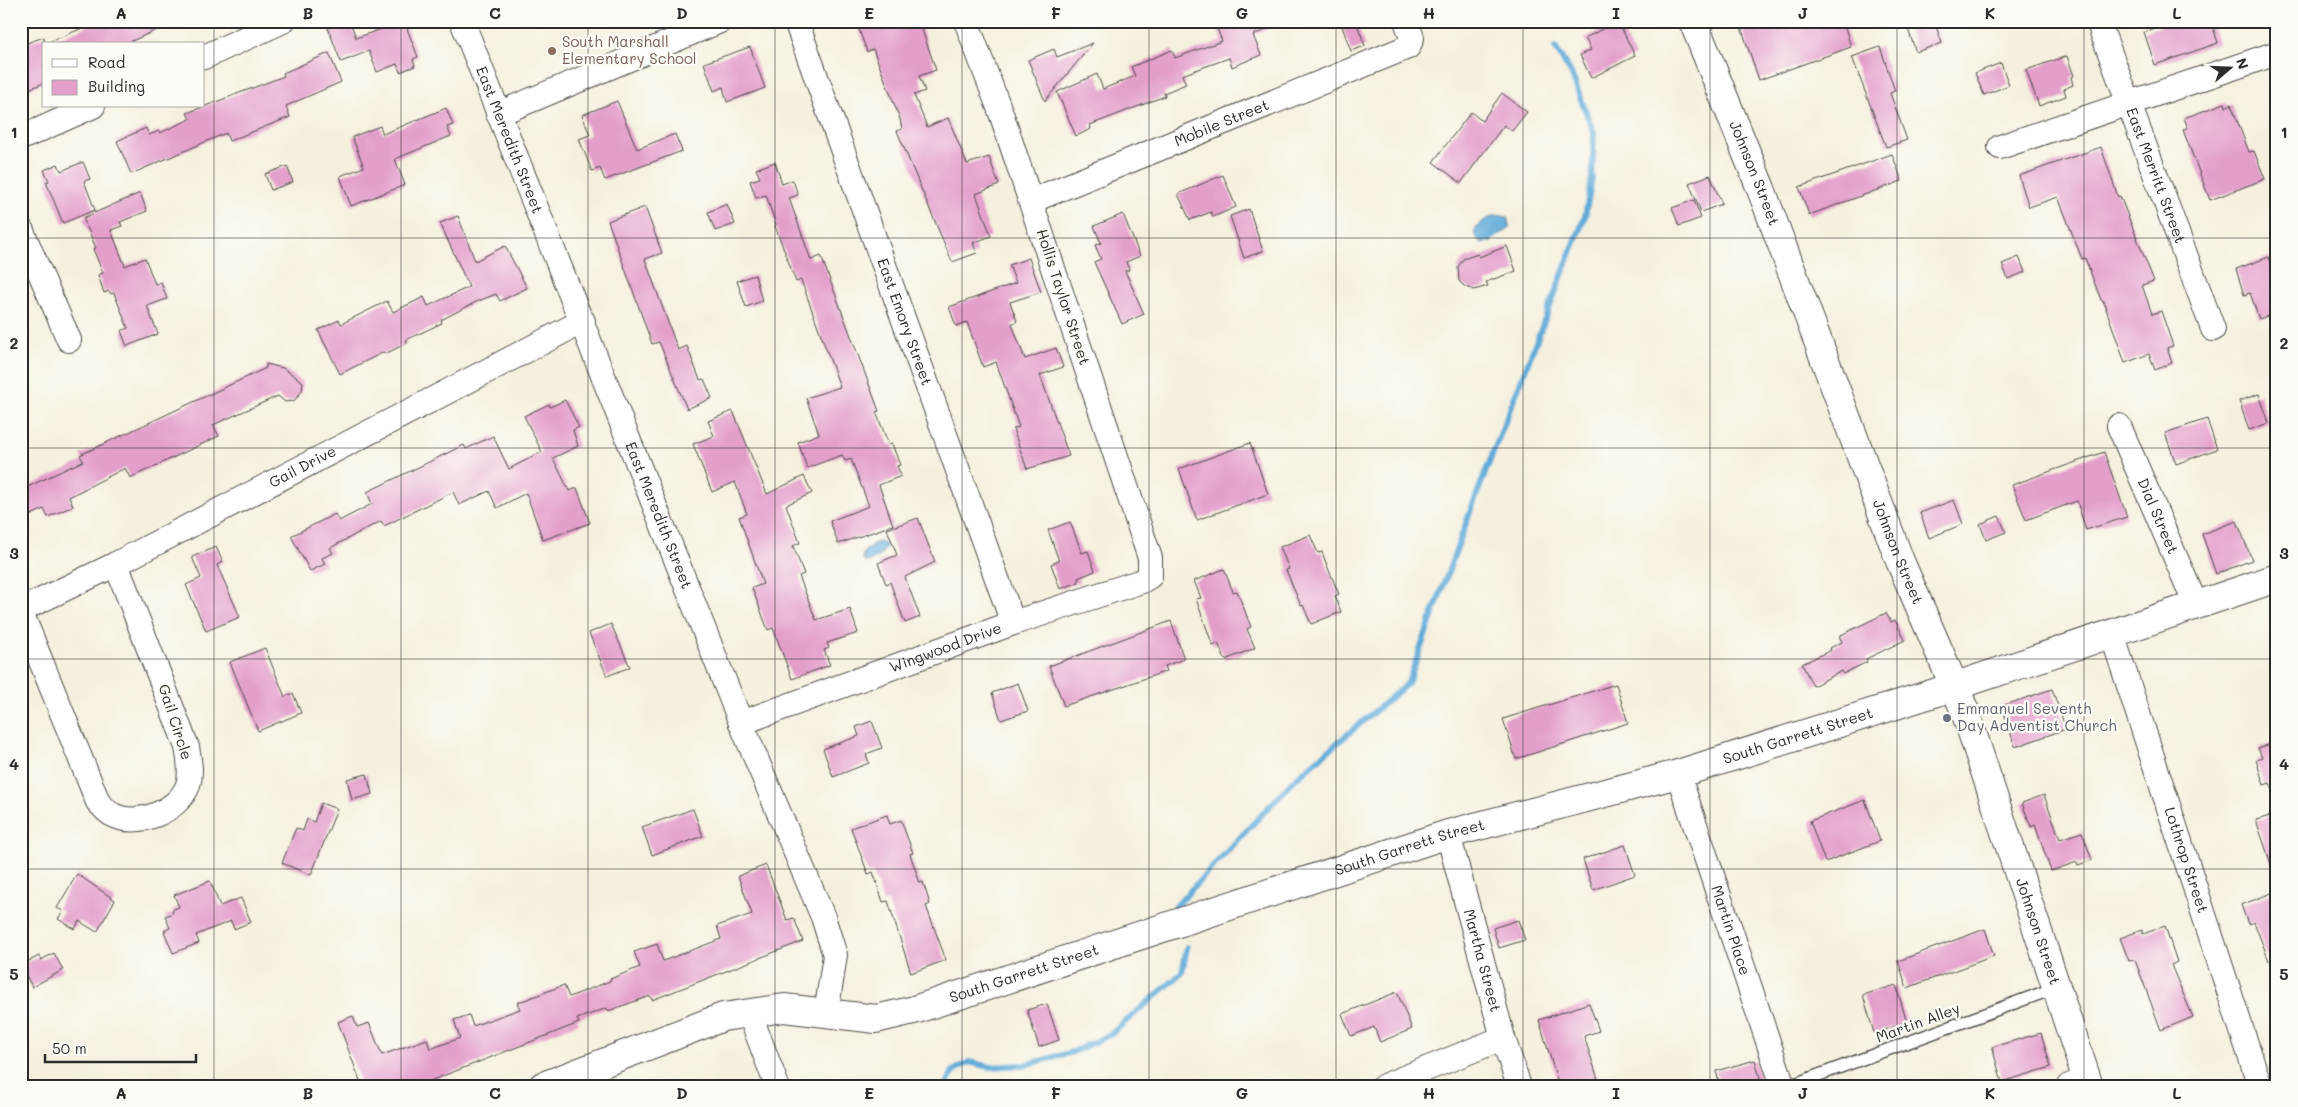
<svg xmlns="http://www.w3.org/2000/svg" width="2298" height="1107" font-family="Mali,sans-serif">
  <rect width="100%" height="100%" fill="#fdfcf7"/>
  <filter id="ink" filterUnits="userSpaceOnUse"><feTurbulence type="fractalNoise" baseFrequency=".02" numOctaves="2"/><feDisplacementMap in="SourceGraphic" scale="10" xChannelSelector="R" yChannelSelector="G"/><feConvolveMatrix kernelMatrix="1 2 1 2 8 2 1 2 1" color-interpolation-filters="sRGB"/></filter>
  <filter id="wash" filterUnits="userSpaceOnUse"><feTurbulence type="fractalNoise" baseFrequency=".0096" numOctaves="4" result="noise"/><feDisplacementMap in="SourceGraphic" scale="20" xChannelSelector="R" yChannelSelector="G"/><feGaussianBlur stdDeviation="1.12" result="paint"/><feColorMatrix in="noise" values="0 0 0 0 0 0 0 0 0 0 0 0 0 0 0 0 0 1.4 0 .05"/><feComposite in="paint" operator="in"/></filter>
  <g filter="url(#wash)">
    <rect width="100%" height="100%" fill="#f5f0de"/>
    <g fill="#61abd9" stroke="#466b82">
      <path d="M1496,215L1507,217L1510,228C1505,234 1499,232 1491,242L1482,243C1464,231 1483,220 1496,215Z"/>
      <path d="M881,541L886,545C884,554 874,562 865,562L862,558C863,550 873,542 881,541Z"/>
    </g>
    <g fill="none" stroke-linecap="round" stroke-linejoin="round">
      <g stroke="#61abd9" stroke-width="6">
        <path d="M1175,907L1295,779L1408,683L1470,512L1585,216L1592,178L1594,133L1571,73L1555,47"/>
        <path d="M946,1086L953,1071L969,1062L990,1067L1025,1065L1073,1052L1111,1034L1182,973L1187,947"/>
      </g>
    </g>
    <g id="blocks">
      <g fill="#e39eca">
        <path d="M89,21H177L125,44H44L90,25Z"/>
        <path d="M350,21L356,38L404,21L418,57L413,59L415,66L400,72L397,64L377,72L369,51L341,62L328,28Z"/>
        <path d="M856,21H919L936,70L919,76L925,91L914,95L927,127L948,118L967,164L989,157L999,185L976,194L991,236L973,243L977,253L952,262L897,131L902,129L900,119L873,49L867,52Z"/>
        <path d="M1214,21L1286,22L1253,35L1261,55L1232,67L1229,58L1182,75L1186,84L1164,93L1165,96L1090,125L1091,129L1076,136L1057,92L1097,74L1103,89L1135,76L1131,67L1172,50L1175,58L1222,41Z"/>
        <path d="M1340,21H1356L1365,46L1351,51Z"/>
        <path d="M1618,21L1635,56L1591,78L1580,55L1591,50L1585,38Z"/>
        <path d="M1739,21H1843L1851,47L1759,80Z"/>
        <path d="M1934,21L1942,43L1916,52L1908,29Z"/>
        <path d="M2176,21H2211L2218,43L2155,65L2144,32Z"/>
        <path d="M44,37V83L21,92V45Z"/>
        <path d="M1093,43L1045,101L1028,60L1054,49L1057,57Z"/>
        <path d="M750,47L765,88L727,102L723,87L714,91L704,63Z"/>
        <path d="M1880,47L1895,91L1890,93L1907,140L1886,147L1852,57Z"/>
        <path d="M329,53L341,82L286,106L290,117L229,141L226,133L131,174L117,141L146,128L149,135L159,131L160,133L190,119L187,113L284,76L283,73Z"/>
        <path d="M2067,56L2074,76L2071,77L2073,85L2064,89L2066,96L2039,106L2026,70Z"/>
        <path d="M2001,63L2009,85L1984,95L1975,73Z"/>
        <path d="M1502,93L1527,112L1512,131L1504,125L1461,183L1433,162L1471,112L1482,121Z"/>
        <path d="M617,101L637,149L675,134L682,151L605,180L600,168L592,171L579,139L590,135L582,115Z"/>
        <path d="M2225,103L2226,107L2231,104L2249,152L2254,151L2265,179L2210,200L2183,130L2188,128L2184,118Z"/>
        <path d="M446,108L453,125L447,127L451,136L395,159L405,185L351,206L340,176L364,167L352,137L380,126L383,134Z"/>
        <path d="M2101,147L2118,197L2120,196L2154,281L2142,285L2152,314L2161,311L2173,346L2167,348L2172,363L2155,370L2149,354L2125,363L2103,300H2101L2085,258L2082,259L2058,197L2029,207L2019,176Z"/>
        <path d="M1892,154L1902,181L1809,215L1799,187Z"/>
        <path d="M83,162L90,179L84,181L95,210L63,223L46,182L49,181L44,170L58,164L61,171Z"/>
        <path d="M775,162L782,184L793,180L798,195L789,198L811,260L821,256L879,411L876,412L889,445L892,444L900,465L897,466L901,476L879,485L893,525L838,544L830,521L869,506L851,459L845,461L842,455L807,468L798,442L819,434L806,398L840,387L801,280L796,282L775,226L776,225L766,195L756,198L750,181L760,178L756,169Z"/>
        <path d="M287,166L293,182L271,190L265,174Z"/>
        <path d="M1223,175L1236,207L1213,217L1211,212L1190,220L1178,194Z"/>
        <path d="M1710,175L1722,204L1701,212L1689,183Z"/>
        <path d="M140,193L147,211L120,222L122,226L111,230L125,266L145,258L155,284L161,282L167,299L147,306L158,334L127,346L121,331L128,328L114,293L111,294L109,291L104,293L98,275L103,273L93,249L96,248L83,218Z"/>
        <path d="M1694,200L1701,218L1679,226L1672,208Z"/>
        <path d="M727,204L735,224L715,231L708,212Z"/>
        <path d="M645,207L662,253L645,259L678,350L687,346L700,380L704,379L712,398L687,409L659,342L652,344L608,221Z"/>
        <path d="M1249,209L1263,251L1244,258L1230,216Z"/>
        <path d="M1123,214L1140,256L1126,262L1129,270L1125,271L1144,314L1122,324L1094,262L1101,259L1095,245L1101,243L1094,226Z"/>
        <path d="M458,216L475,261L505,246L527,288L500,301L496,294L476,302L441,320L442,323L406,340L407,343L385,354L384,352L340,374L318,330L339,320L341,324L387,301L393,312L424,297L428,306L469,287L440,223Z"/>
        <path d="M1507,246L1516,271L1486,282L1488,286L1474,290L1464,286L1459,281L1458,267L1463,259L1478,254L1479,257Z"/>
        <path d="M2019,257L2025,272L2008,279L2002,264Z"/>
        <path d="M2269,257L2277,279V313L2259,319L2250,293L2244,295L2236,269Z"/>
        <path d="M1029,258L1041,292L1010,302L1017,321L1012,324L1025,359L1056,348L1063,367L1040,375L1069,456L1027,469L1013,429L1019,427L996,362L983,367L967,322L956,326L949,307L1016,283L1009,265Z"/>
        <path d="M755,275L762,301L746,307L737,281Z"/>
        <path d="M266,364L283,368L303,382L302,391L294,401L285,402L278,396L213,425L219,436L130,478L125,468L69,497L73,506L48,517L44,509L21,520V490L83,461L80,455L266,368Z"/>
        <path d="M2259,394L2269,423L2249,430L2239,401Z"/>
        <path d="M565,400L579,427L573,430L578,446L553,458L569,491L577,488L590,523L543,540L526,493L497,508L489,491L459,505L453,492L384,526L381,521L330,548L333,553L322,558L325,564L310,571L291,536L335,514L339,521L372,504L367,492L464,445L466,449L493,436L509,469L542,452L524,416L549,404L550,407Z"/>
        <path d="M733,411L767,494L804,476L812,493L786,505L800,543L793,546L804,574L799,576L816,620L850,609L858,633L827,643L829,648L824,650L830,665L792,679L773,628L768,630L752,588L763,584L739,517L747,514L735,482L712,492L693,444L714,436L708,421Z"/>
        <path d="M2207,419L2217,449L2176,464L2165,433Z"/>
        <path d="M1250,443L1268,494L1197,520L1179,469Z"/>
        <path d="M2104,452L2127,517L2086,530L2077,501L2026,520L2012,485Z"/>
        <path d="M1954,500L1963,524L1929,538L1920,513Z"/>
        <path d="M1999,516L2006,532L1986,540L1980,524Z"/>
        <path d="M918,518L935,562L905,577L920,617L905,623L890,582L886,584L878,563L897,555L887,529Z"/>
        <path d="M2237,521L2252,560L2216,574L2202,534Z"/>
        <path d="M1070,522L1082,553L1088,551L1095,571L1078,578L1079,582L1060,589L1051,564L1059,561L1048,530Z"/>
        <path d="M1310,535L1318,553L1322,552L1328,568L1339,594L1335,596L1341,612L1311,624L1303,605L1301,606L1286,570L1289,569L1280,547Z"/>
        <path d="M216,547L223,562L217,565L240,617L206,631L186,585L201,578L192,557Z"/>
        <path d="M1224,569L1233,592L1237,591L1251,627L1247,629L1255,648L1225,660L1218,643L1213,646L1196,599L1201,598L1194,581Z"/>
        <path d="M1886,613L1891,622L1895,620L1905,640L1866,659L1867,662L1843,674L1842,671L1813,686L1802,664L1831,650L1830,648L1842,642L1839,636Z"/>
        <path d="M1171,621L1184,659L1165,666L1167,671L1064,706L1049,666Z"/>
        <path d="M611,624L630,667L607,676L589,633Z"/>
        <path d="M265,648L285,697L293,693L301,713L258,731L230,662Z"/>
        <path d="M1018,683L1028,711L1001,720L992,693Z"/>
        <path d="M1616,684L1628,723L1516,759L1503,719Z"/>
        <path d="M2052,689L2066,729L2015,747L2002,706Z"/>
        <path d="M872,721L882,748L866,754L869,763L833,777L823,749L859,736L856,727Z"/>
        <path d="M2277,742V793H2274L2270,783L2264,785L2256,760L2262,758L2258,748Z"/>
        <path d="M367,774L372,794L352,800L347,779Z"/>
        <path d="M2044,795L2060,839L2082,832L2092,860L2078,865L2077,862L2051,871L2035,825L2031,827L2022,803Z"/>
        <path d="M1865,800L1880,841L1825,862L1810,821Z"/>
        <path d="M321,803L337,809L311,875L282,863L296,828L303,831L307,819L314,822Z"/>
        <path d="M693,809L703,836L652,855L642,827Z"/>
        <path d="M2277,814V872L2274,873L2256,820Z"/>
        <path d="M887,815L890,824L901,820L913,853L910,854L920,883L923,882L930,904L926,906L946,960L911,973L888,901L883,902L873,872L868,874L851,828Z"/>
        <path d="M1625,845L1635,875L1593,890L1583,859Z"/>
        <path d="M766,865L787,920L794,918L803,941L652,1000L650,996L608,1011L607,1008L577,1019L579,1023L417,1086H362L338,1022L353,1016L357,1027L369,1023L382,1055L427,1039L430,1049L460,1038L454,1020L469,1015L473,1026L520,1009L517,1003L564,985L569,997L610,981V979L640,967L634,952L657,944L663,961L721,939L717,926L752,914L738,876Z"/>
        <path d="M77,874L115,900L97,932L79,921L75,929L58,919L63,911L57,908Z"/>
        <path d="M210,881L220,906L241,898L251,922L234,929L231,921L196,935L199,943L173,953L164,931L170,928L165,916L173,913L172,910L179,907L174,895Z"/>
        <path d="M2277,891V979H2276L2254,922L2248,924L2241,905Z"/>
        <path d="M1518,920L1525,940L1499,948L1493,928Z"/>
        <path d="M2165,926L2177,962L2171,965L2193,1017L2161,1030L2135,960L2129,961L2120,938L2142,930L2143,934Z"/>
        <path d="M1985,929L1994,956L1907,988L1898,961Z"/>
        <path d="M54,953L63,970L32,987L21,965L39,956L41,960Z"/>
        <path d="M1896,985L1907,1023L1874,1033L1863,995Z"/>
        <path d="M1397,992L1412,1029L1380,1042L1374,1027L1351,1036L1342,1014Z"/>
        <path d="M1589,1003L1599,1031L1584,1036L1598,1079L1576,1086H1559L1539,1020Z"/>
        <path d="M1047,1004L1059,1040L1039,1047L1027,1010Z"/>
        <path d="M2041,1033L2051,1067L2002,1082L1992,1047Z"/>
        <path d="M1755,1060L1761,1082L1748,1086H1720L1716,1071Z"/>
      </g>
    </g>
  </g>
  <g filter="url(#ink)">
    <use href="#blocks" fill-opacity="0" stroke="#494946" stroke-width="1"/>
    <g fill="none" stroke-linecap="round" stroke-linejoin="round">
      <defs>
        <path id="lane" d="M1789,1086L2058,987"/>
        <g id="street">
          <path id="s1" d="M462,21L741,723L823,917L835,955L826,1014"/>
          <path id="s2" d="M796,21L1013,623"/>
          <path id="s3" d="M2098,21L2213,329"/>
          <path d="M204,57L283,21"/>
          <path d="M498,114L720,21"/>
          <path d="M21,138L93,106"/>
          <path d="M2000,147L2277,53"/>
          <path id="s4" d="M1031,201L1408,47L1412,38L1406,21"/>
          <path d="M21,229L69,340"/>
          <path id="s5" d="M2119,426L2196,605"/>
          <path id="s6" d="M21,610L116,564L583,321"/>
          <path d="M21,612L98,802C103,806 107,813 113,815C137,828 179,811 188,785C192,773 189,759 187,747L116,564"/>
          <path id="s7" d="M2112,634L2260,1086"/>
          <path id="s8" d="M741,723L1013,623L1142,581L1150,576V558L1001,113L966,21"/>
          <path id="s9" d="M1678,774L1783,1086"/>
          <path id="s10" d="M1448,834L1503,1038L1519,1086"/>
          <path d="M749,1012L777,1086"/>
          <path d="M1384,1086L1503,1038"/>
          <path d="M2069,1086L2087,1079"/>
        </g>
        <g id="secondary">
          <path id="s11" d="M1693,21L1761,189L1900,561L1965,711L2089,1086"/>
          <path id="s12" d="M543,1086L723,1017L784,1008L876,1019L914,1010L1448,834L1678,774L1953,687L2277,578"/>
        </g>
      </defs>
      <use href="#lane" stroke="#494946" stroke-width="14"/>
      <use href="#street" stroke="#494946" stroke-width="26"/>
      <use href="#secondary" stroke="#494946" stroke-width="30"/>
      <use href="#lane" stroke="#fff" stroke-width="11"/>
      <use href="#street" stroke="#fff" stroke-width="24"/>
      <use href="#secondary" stroke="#fff" stroke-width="28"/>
    </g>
  </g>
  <path fill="none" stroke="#2b2b2b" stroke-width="1" stroke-opacity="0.55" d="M214,21V1086M401,21V1086M588,21V1086M775,21V1086M962,21V1086M1149,21V1086M1336,21V1086M1523,21V1086M1710,21V1086M1897,21V1086M2084,21V1086M21,238H2277M21,448H2277M21,659H2277M21,869H2277"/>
  <circle fill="#8d6e63" stroke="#fdfcf7" stroke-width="2" cx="552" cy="51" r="5"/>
  <circle fill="#6b7280" stroke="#fdfcf7" stroke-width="2" cx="1947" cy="718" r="5"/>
  <g text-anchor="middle" stroke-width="4.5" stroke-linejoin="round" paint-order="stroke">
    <g font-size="15" fill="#785e54" stroke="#fdfcf7" text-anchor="start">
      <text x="562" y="47">South Marshall<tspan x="562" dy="17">Elementary School</tspan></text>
    </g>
    <g font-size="15" fill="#2b2b2b" stroke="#fdfcf7">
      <text dy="5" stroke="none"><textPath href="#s4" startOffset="206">Mobile Street</textPath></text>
      <text dy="5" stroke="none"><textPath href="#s1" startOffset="128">East Meredith Street</textPath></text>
      <text dy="5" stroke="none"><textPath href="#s11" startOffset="164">Johnson Street</textPath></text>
      <text dy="5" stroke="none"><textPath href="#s3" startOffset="165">East Merritt Street</textPath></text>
      <text transform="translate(1063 297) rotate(72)" y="5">Hollis Taylor Street</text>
      <text dy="5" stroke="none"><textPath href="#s2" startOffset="320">East Emory Street</textPath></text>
      <text dy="5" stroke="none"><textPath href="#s6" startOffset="316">Gail Drive</textPath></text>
      <text dy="5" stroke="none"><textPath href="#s1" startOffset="532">East Meredith Street</textPath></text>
      <text dy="5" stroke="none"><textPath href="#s5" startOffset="98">Dial Street</textPath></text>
      <text dy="5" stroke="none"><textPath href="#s11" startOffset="569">Johnson Street</textPath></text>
      <text dy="5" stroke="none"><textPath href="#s8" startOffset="218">Wingwood Drive</textPath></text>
      <text transform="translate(175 722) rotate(72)" y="5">Gail Circle</text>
      <text dy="5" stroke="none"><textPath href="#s12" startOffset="1312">South Garrett Street</textPath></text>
      <text dy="5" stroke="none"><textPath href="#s12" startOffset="908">South Garrett Street</textPath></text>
      <text dy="5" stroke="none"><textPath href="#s7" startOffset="238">Lothrop Street</textPath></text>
      <text dy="5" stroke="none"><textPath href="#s9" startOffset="165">Martin Place</textPath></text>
      <text dy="5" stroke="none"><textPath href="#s11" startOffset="974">Johnson Street</textPath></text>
      <text dy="5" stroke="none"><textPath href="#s10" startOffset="131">Martha Street</textPath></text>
      <text dy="5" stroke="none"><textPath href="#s12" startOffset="502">South Garrett Street</textPath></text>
      <text transform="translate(1918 1023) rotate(-20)" y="5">Martin Alley</text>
    </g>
    <g font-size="15" fill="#5b616d" stroke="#fdfcf7" text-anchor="start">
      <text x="1957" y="714">Emmanuel Seventh<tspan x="1957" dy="17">Day Adventist Church</tspan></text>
    </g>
  </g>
  <rect width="2298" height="1107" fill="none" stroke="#fdfcf7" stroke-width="55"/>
  <rect x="42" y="42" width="162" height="65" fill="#fdfcf7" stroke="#a9a8a5"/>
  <rect x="52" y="59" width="25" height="8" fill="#ffffff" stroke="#a9a8a5"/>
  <text x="88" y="68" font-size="15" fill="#2b2b2b">Road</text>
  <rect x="52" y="80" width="25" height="15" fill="#e39eca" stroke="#a9a8a5"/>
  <text x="88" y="92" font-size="15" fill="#2b2b2b">Building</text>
  <g transform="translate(2230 68) rotate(71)" stroke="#fdfcf7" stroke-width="4" paint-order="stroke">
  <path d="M0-4L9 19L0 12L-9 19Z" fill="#2b2b2b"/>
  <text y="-8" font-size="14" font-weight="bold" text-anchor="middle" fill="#2b2b2b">N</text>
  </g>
  <path d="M45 1054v8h151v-8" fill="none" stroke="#2b2b2b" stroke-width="2.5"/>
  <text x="52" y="1054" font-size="15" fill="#2b2b2b" stroke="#fdfcf7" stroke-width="4" paint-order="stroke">50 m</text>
  <rect x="28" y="28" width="2242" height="1052" fill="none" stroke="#2b2b2b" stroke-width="2"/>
  <g font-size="16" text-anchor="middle" font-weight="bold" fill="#2b2b2b">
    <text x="121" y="19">A</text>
    <text x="308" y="19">B</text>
    <text x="495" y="19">C</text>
    <text x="682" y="19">D</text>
    <text x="869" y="19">E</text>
    <text x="1056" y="19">F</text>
    <text x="1242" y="19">G</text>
    <text x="1429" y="19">H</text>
    <text x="1616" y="19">I</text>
    <text x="1803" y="19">J</text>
    <text x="1990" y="19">K</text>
    <text x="2177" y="19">L</text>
    <text x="14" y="138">1</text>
    <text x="2284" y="138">1</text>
    <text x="14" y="349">2</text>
    <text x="2284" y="349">2</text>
    <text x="14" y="559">3</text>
    <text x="2284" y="559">3</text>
    <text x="14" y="770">4</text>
    <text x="2284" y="770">4</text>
    <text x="14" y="980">5</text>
    <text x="2284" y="980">5</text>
    <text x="121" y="1099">A</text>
    <text x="308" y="1099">B</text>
    <text x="495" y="1099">C</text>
    <text x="682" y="1099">D</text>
    <text x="869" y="1099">E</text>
    <text x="1056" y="1099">F</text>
    <text x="1242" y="1099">G</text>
    <text x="1429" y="1099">H</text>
    <text x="1616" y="1099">I</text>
    <text x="1803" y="1099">J</text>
    <text x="1990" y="1099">K</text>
    <text x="2177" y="1099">L</text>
  </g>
</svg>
